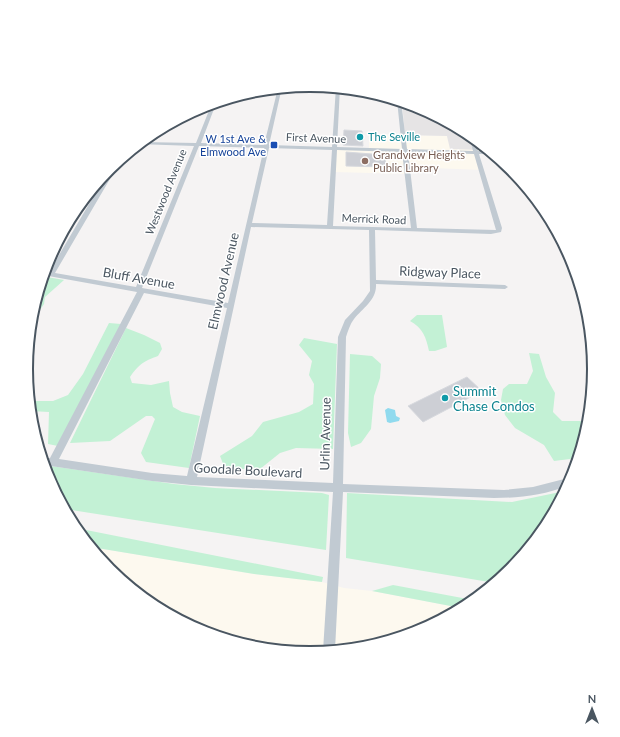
<svg xmlns="http://www.w3.org/2000/svg" width="620" height="737" font-family="Lato,sans-serif">
  <rect width="100%" height="100%" fill="#f5f3f3"/>
  <g fill="#fdf9ef">
    <path d="M369,134L447,136L451,149H480L476,139L492,152L477,153L482,170L407,167L408,174L334,172L335,148L369,149Z"/>
    <path d="M91,547L254,574L322,582L344,588L372,591L461,608L418,631L365,647L310,652L254,647L201,631L152,605L109,569Z"/>
  </g>
  <path fill="#e6e4e5" d="M402,101L419,106L468,132L476,139L480,150L450,149L447,136L405,135Z"/>
  <g fill="#c3f1d5">
    <path d="M47,277L64,280L45,297L44,304L30,325C32,307 37,291 47,277Z"/>
    <path d="M417,315H442L447,347L435,351H429C426,337 423,328 410,321Z"/>
    <path d="M109,323L121,324L58,446L48,444L49,412L30,411L29,401H53L68,395L83,374Z"/>
    <path d="M126,328L144,335L160,343L162,349L158,356C144,361 139,364 130,377L132,383L151,385L169,381L170,393L173,407L182,412L200,416L189,468L146,462L141,453L155,419L152,416H146L110,441L70,443Z"/>
    <path d="M304,338L337,344L333,449L296,448L280,453L260,469H235L224,466L220,456L252,436L263,422L299,412L313,404L314,384L309,375L312,361L299,345Z"/>
    <path d="M529,353L539,354L546,377L555,393L553,412L562,421H585L584,409L590,410L588,424L578,458L554,461L544,445L515,428L505,415L501,400L503,389L509,384H527L533,371Z"/>
    <path d="M350,354L372,356L381,364L380,378L374,396L371,429L361,443L351,447L348,433Z"/>
    <path d="M44,465L174,484L215,488L322,493L329,495L326,550L65,509L48,477Z"/>
    <path d="M565,491L546,526L511,569L495,583L346,558L347,493L512,502Z"/>
    <path d="M76,528L323,577L322,582L254,574L91,547Z"/>
    <path d="M393,585L473,600L461,608L372,591Z"/>
  </g>
  <path fill="#90daee" d="M388,408L395,410L396,416L400,418L399,421L390,423L387,422L385,410Z"/>
  <g fill="#cdcfd5" stroke="#d7d9de">
    <path d="M344,130L362,131L363,146L343,145Z"/>
    <path d="M346,152L385,155L386,167L346,166Z"/>
    <path d="M467,377L482,391L423,422L408,406Z"/>
  </g>
  <g fill="none" stroke-linecap="round" stroke-linejoin="round">
    <path fill="#c1cad2" fill-rule="evenodd" d="M282,87L269,145L332,147L336,87H340L337,147L402,149L397,100L401,101L407,149L473,151L469,135L470,134L474,138L478,151H491L494,154H479L502,228L501,232L491,234L375,230L376,280L505,285L508,287L505,289L376,284C377,300 363,308 354,319C350,324 348,331 346,337L343,484L504,490L533,487L572,477L567,486C544,495 519,498 494,498L343,492L335,650L323,651L333,492L191,485L152,481L44,465L42,458H50L137,292L43,275L44,271L49,272L112,165L120,159L121,160L55,273L136,287L194,146L138,144L141,142L196,143L212,103L217,101L201,143L264,145L278,88ZM199,146L264,148L228,303L142,288ZM269,148L332,150L327,225L252,223ZM337,150L402,152L411,228L333,226ZM408,152L474,154L496,230L417,228ZM251,227L369,230L370,291L363,301L345,320L338,337L333,483L197,477ZM144,293L227,308L187,476L152,473L59,459Z"/>
  </g>
  <g fill="#0f9aa8" stroke="#fff" stroke-width="1.5">
    <circle cx="360" cy="137" r="4"/>
    <circle cx="445" cy="398" r="4"/>
  </g>
  <rect fill="#1a4fb4" stroke="#fff" stroke-width="1.5" x="270" y="141" width="8" height="8" rx="2"/>
  <circle fill="#8d6e63" stroke="#fff" stroke-width="1.5" cx="365" cy="161" r="4"/>
  <g text-anchor="middle" stroke-width="3" stroke-linejoin="round" paint-order="stroke">
    <g font-size="11" fill="#0d838f" stroke="#fff" text-anchor="start">
      <text x="368" y="141">The Seville</text>
    </g>
    <g font-size="11" fill="#4a5661" stroke="#fff">
      <text transform="translate(316 138) rotate(2)" y="4">First Avenue</text>
      <text transform="translate(166 192) rotate(-68)" y="4">Westwood Avenue</text>
      <text transform="translate(374 219) rotate(2)" y="4">Merrick Road</text>
    </g>
    <g font-size="11" fill="#164399" stroke="#fff" text-anchor="end">
      <text x="266" y="143">W 1st Ave &amp;<tspan x="266" dy="13">Elmwood Ave</tspan></text>
    </g>
    <g font-size="11" fill="#785e54" stroke="#fff" text-anchor="start">
      <text x="373" y="159">Grandview Heights<tspan x="373" dy="13">Public Library</tspan></text>
    </g>
    <g font-size="13" fill="#4a5661" stroke="#fff">
      <text transform="translate(440 272) rotate(2)" y="5">Ridgway Place</text>
      <text transform="translate(139 278) rotate(10)" y="5">Bluff Avenue</text>
      <text transform="translate(223 281) rotate(-77)" y="5">Elmwood Avenue</text>
      <text transform="translate(325 434) rotate(-89)" y="5">Urlin Avenue</text>
      <text transform="translate(248 470) rotate(3)" y="5">Goodale Boulevard</text>
    </g>
    <g font-size="13" fill="#0d838f" stroke="#fff" text-anchor="start">
      <text x="453" y="396">Summit<tspan x="453" dy="15">Chase Condos</tspan></text>
    </g>
  </g>
  <path d="M0 0H620V737H0ZM33 369a277 277 0 1 1 554 0a277 277 0 1 1-554 0Z" fill="#fff" fill-rule="evenodd"/>
  <path fill="none" stroke="#4a5661" stroke-width="2" d="M33 369a277 277 0 1 1 554 0a277 277 0 1 1-554 0Z"/>
  <g transform="translate(592 709)" stroke="#ffffff" stroke-width="3" paint-order="stroke">
  <path d="M0-3L7 15L0 10L-7 15Z" fill="#4a5661"/>
  <text y="-6" font-size="11" font-weight="bold" text-anchor="middle" fill="#4a5661">N</text>
  </g>
</svg>
